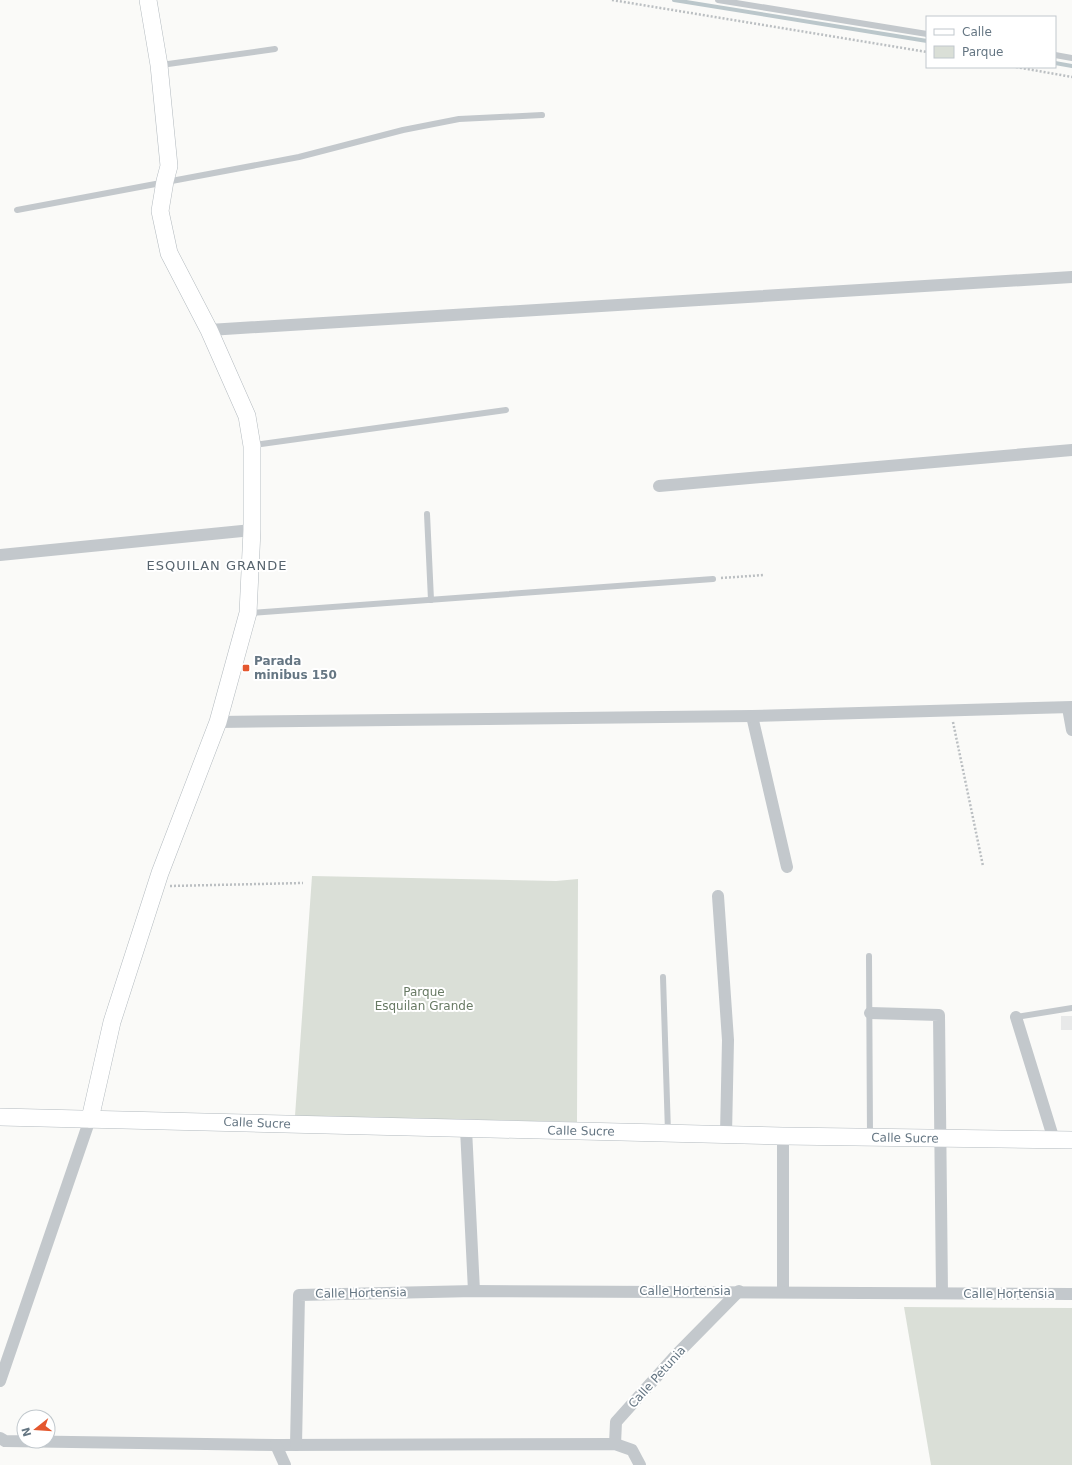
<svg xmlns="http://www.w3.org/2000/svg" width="1072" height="1465" font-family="'DejaVu Sans',sans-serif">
  <rect width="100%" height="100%" fill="#fafaf8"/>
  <rect fill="#e8e9e9" x="1061" y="1016" width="11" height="14"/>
  <g fill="#dadfd7">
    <path d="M312,876L556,881L578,879L577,1122L295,1116Z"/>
    <path d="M904,1307L1072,1308V1465H931Z"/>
  </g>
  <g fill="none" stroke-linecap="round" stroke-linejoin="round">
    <g stroke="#bbc7cb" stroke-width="4">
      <path d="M674,0L927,41"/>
      <path d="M1055,63L1072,66"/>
    </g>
    <defs>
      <g id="secondary">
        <path d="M0,1117L783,1136L1072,1140"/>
        <path d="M90,1119L112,1022L160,873L218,722L248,613L252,530V446L247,416L209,330L169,253L160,211L165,181L169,166L159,65L148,0"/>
      </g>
    </defs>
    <use href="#secondary" stroke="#b3babf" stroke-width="18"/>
    <g stroke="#bbbfc2" stroke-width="2.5" stroke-dasharray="2 2" stroke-linecap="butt">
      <path d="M612,0L927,52"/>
      <path d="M1016,67L1072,77"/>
      <path d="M721,578L764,575"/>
      <path d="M953,722L983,866"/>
      <path d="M170,886L303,883"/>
    </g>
    <g stroke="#c3c8cc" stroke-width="6">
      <path d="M718,0L927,34"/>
      <path d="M1055,55L1072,58"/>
      <path d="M161,65L275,49"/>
      <path d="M17,210L299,157L403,130L459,119L542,115"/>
      <path d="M254,445L506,410"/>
      <path d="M427,514L431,600"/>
      <path d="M250,613L713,579"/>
      <path d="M869,956L870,1135"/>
      <path d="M663,977L668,1132"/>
      <path d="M1016,1017L1072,1008"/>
    </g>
    <g stroke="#c3c8cc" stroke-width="12">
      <path d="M209,330L1072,277"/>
      <path d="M659,486L1072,450"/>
      <path d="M0,555L252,530"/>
      <path d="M1068,708L1072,730"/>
      <path d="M752,716L787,867"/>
      <path d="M218,722L752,716L1072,707"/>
      <path d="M718,896L728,1040L726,1134"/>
      <path d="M870,1013L939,1015L942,1293"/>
      <path d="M1016,1017L1054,1140"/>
      <path d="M466,1129L474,1291"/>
      <path d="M783,1292V1136"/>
      <path d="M0,1381L90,1119"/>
      <path d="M0,1438L5,1441L276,1445L615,1444L632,1450L640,1465"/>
      <path d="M615,1444L616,1422L676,1355L739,1291"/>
      <path d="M276,1445L285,1465"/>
      <path d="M296,1445L299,1295L474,1291L1072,1294"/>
    </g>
    <use href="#secondary" stroke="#fff" stroke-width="17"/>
  </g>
  <rect fill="#e4572e" stroke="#fff" stroke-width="1.5" x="242" y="664" width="8" height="8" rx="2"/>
  <g text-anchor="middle" stroke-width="4" stroke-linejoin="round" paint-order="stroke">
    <g font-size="12" font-weight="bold" fill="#657683" stroke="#fff" text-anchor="start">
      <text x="254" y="665">Parada<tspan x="254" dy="14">minibus 150</tspan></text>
    </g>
    <g font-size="12" fill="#687a64" stroke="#fff">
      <text x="424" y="996">Parque<tspan x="424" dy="14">Esquilan Grande</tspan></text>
    </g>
    <g font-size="12" fill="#657683" stroke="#fff">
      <text transform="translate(257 1123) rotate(2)" y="4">Calle Sucre</text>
      <text transform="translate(581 1131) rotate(1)" y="4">Calle Sucre</text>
      <text transform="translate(905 1138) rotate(1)" y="4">Calle Sucre</text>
      <text x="685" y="1295">Calle Hortensia</text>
      <text transform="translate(361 1293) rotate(-1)" y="4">Calle Hortensia</text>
      <text x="1009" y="1298">Calle Hortensia</text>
      <text transform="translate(657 1377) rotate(-48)" y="4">Calle Petunia</text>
    </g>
    <g font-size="13" letter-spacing="1" fill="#57646e" stroke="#fff">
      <text x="217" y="570">ESQUILAN GRANDE</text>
    </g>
  </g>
  <rect x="926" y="16" width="130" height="52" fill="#ffffff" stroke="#c1c8cd"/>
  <rect x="934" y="29" width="20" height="6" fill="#ffffff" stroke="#c1c8cd"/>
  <text x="962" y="36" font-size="12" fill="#657683">Calle</text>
  <rect x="934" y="46" width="20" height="12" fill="#dadfd7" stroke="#c1c8cd"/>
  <text x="962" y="56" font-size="12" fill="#657683">Parque</text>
  <g transform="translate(36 1429) rotate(253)"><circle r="19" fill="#ffffff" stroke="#c1c8cd"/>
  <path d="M0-3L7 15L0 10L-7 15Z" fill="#e4572e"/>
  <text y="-6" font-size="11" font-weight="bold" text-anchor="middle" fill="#657683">N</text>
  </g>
</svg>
